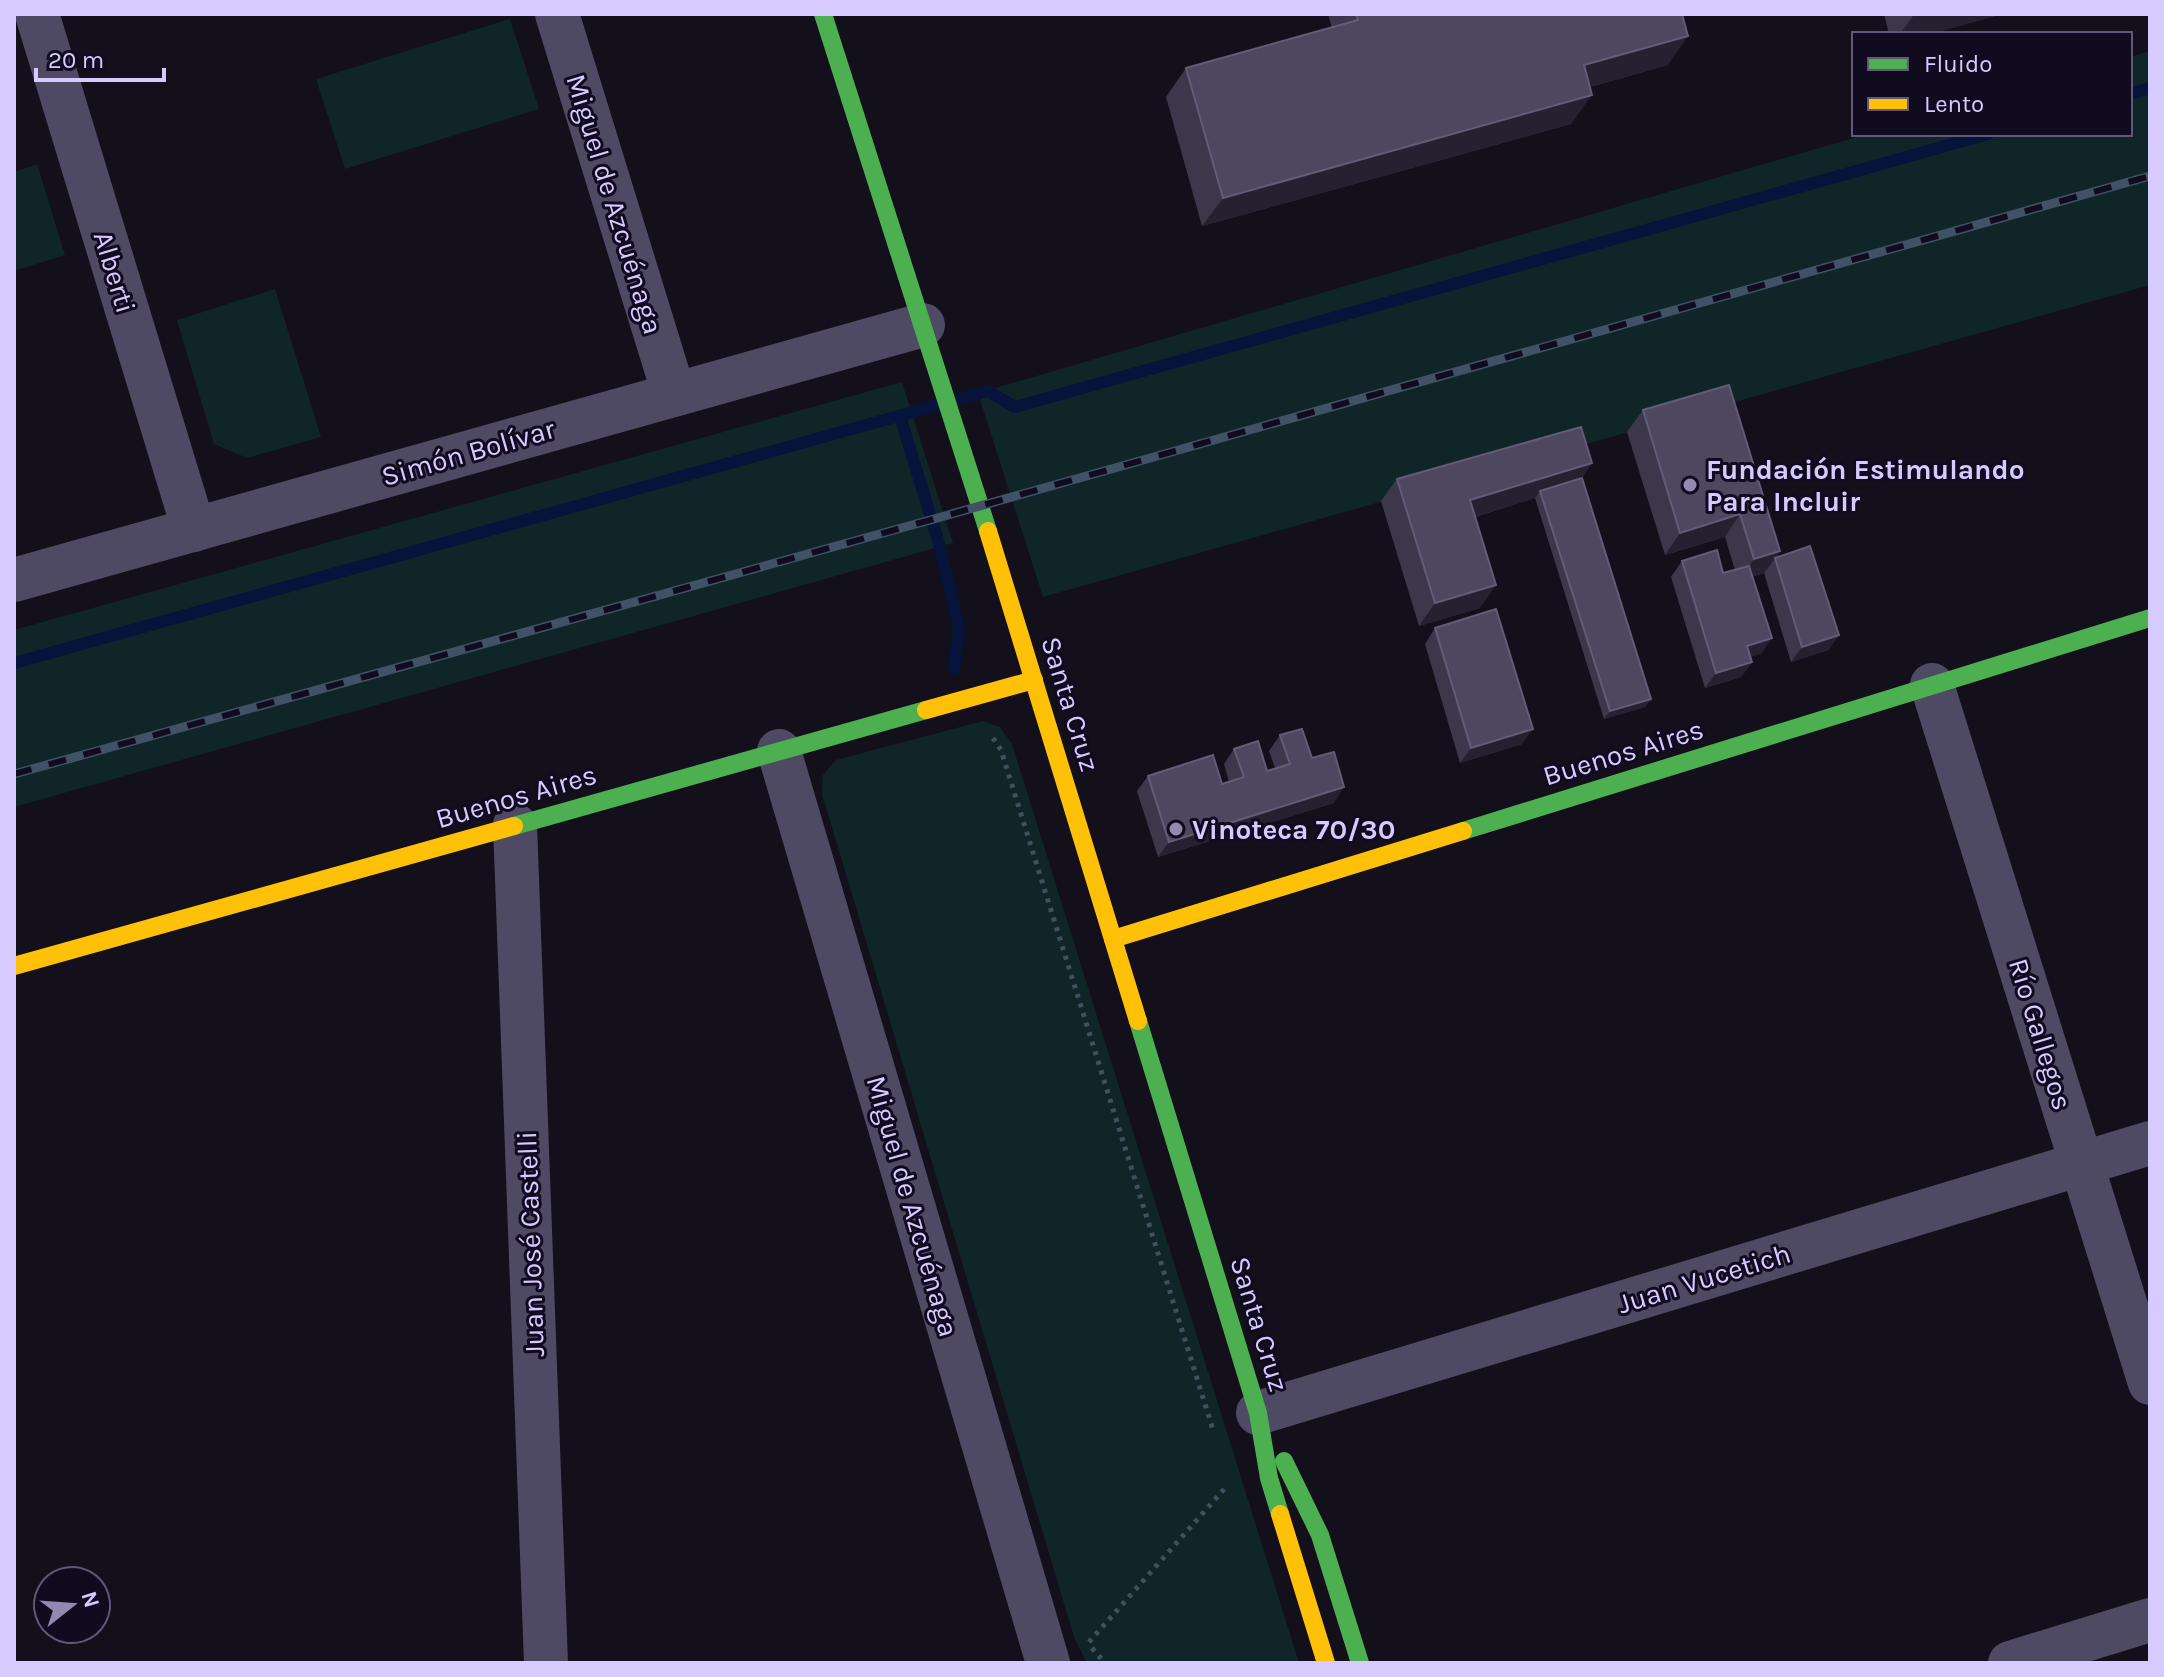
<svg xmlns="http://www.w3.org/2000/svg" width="2164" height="1677" font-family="Karla,sans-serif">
  <rect width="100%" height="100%" fill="#13101b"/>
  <g fill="#0f2528">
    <path d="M510,19L539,109L345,169L316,79Z"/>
    <path d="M2150,51V285L1043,597L978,393L1867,134H2130V57Z"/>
    <path d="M37,164L65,255L14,271V172Z"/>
    <path d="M275,289L321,437L247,458L214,444L177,320Z"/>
    <path d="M902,382L953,543L14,807V630Z"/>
    <path d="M983,721L1000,727L1012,744L1299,1663H1087L1074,1637L822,794L823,775L836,760Z"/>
  </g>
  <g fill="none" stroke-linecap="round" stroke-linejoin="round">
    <g stroke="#06133b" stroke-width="12">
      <path d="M2130,94L2150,88"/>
      <path d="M900,416L940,547L959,629L954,669"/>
      <path d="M14,663L988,391L1015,407L1988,134"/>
    </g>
    <g stroke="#434e5e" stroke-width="5" stroke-dasharray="4 6" stroke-linecap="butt">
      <path d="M993,738L1001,750L1214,1433"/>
      <path d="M1089,1642L1226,1487"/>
      <path d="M1092,1648L1105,1663"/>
    </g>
    <g stroke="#4f4a64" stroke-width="44">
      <path d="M37,14L194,530"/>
      <path d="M557,14L674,394"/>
      <path d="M14,580L923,325"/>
      <path d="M1932,685L2150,1383"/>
      <path d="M779,751L1048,1663"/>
      <path d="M515,825L546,1663"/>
      <path d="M1258,1413L2150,1143"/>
      <path d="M2010,1663L2150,1620"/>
    </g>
    <g stroke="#4caf50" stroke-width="18">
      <path d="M823,14L988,531"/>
      <path d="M514,826L926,710"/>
      <path d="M1463,831L2150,618"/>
      <path d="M1138,1021L1258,1413L1269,1478L1280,1514"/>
      <path d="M1284,1461L1320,1535L1360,1663"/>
    </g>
    <g stroke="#ffc107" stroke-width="18">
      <path d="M988,531L1138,1021"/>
      <path d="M926,710L1034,680"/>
      <path d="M1113,939L1463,831"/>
      <path d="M14,966L514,826"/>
      <path d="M1280,1514L1326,1663"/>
    </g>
    <defs>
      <path id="rail" d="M14,774L941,517L2150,176"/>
    </defs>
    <use href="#rail" stroke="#415166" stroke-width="9"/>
    <use href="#rail" stroke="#110b20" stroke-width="6" stroke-dasharray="18" stroke-linecap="butt"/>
  </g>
  <g fill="#3d374c">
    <path d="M1328,14H1682L1668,65L1590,87L1571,124L1202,226L1166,97L1186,68L1332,28Z"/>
    <path d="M1884,14H2002L1930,34H1889Z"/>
    <path d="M1643,410L1780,551L1764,573L1752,577L1762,653L1750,657L1752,662L1741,677L1705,688L1671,577L1682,561L1723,573L1735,570L1725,537L1665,555L1627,432Z"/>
    <path d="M1592,463L1582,478L1651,699L1645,707L1604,719L1535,498L1475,517L1480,608L1419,626L1381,501L1397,479Z"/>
    <path d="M1775,558L1839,635L1828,650L1791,662L1764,573Z"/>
    <path d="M1435,628L1522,744L1460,763L1425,644Z"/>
    <path d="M1280,735L1312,758L1334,803L1158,857L1137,791L1148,776L1222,784L1229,782L1224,764L1234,749L1267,771L1275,768L1269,751Z"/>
  </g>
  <g fill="#252130">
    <path d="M1919,14H2002L1930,34H1900L1913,16Z"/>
    <path d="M1688,36L1668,65L1564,94L1584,65Z"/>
    <path d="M1592,95L1571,124L1202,226L1223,198Z"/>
    <path d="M1592,463L1577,485L1540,491L1535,498L1454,523L1470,500Z"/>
    <path d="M1740,514L1725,537L1665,555L1680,533Z"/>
    <path d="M1780,551L1764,573L1738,581L1754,559Z"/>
    <path d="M1496,585L1480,608L1419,626L1435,603Z"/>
    <path d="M1839,635L1828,650L1791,662L1802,647Z"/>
    <path d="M1772,638L1762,653L1736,661L1747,646Z"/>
    <path d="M1752,662L1741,677L1705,688L1716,673Z"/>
    <path d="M1651,699L1645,707L1604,719L1610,711Z"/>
    <path d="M1533,729L1522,744L1460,763L1471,748Z"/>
    <path d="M1344,787L1334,803L1158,857L1169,842Z"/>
  </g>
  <g fill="#4d475f" stroke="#635b78" stroke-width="2">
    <path d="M1356,14H1682L1688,36L1584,65L1592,95L1223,198L1186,68L1358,20Z"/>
    <path d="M1729,385L1780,551L1754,559L1740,514L1680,533L1643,410Z"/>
    <path d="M1581,427L1592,463L1470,500L1496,585L1435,603L1397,479Z"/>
    <path d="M1582,478L1651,699L1610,711L1540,491Z"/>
    <path d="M1810,546L1839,635L1802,647L1775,558Z"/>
    <path d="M1717,550L1723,573L1749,566L1772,638L1747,646L1752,662L1716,673L1682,561Z"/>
    <path d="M1496,609L1533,729L1471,748L1435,628Z"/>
    <path d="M1302,729L1312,758L1334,752L1344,787L1169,842L1148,776L1213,755L1222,784L1244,777L1234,749L1258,741L1267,771L1290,764L1280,735Z"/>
  </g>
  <g fill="#9289af" stroke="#110b20" stroke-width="3">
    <circle cx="1690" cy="485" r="8"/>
    <circle cx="1176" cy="829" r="8"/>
  </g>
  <g text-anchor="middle" stroke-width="6" stroke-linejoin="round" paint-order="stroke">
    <g font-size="28" fill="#d7caff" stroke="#110b20">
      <text transform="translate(615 204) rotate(73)" y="10">Miguel de Azcuénaga</text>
      <text transform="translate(115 272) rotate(73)" y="10">Alberti</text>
      <text transform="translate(468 452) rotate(-16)" y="10">Simón Bolívar</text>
      <text transform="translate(1071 704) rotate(73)" y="10">Santa Cruz</text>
      <text transform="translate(1623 752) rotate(-17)" y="10">Buenos Aires</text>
      <text transform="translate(516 796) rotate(-16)" y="10">Buenos Aires</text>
      <text transform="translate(2041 1034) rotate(73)" y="10">Río Gallegos</text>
      <text transform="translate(913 1206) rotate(74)" y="10">Miguel de Azcuénaga</text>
      <text transform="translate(530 1244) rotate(-92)" y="10">Juan José Castelli</text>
      <text transform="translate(1704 1278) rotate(-17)" y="10">Juan Vucetich</text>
      <text transform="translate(1260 1324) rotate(73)" y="10">Santa Cruz</text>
    </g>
    <g font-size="28" font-weight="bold" fill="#d7caff" stroke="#110b20" text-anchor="start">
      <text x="1706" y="479">Fundación Estimulando<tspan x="1706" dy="32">Para Incluir</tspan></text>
      <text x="1192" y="839">Vinoteca 70/30</text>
    </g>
  </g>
  <rect width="2164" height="1677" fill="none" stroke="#d7caff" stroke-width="32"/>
  <rect x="1852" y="32" width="280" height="104" fill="#110b20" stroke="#605779" stroke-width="2"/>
  <rect x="1868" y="58" width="40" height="12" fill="#4caf50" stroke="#605779" stroke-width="2"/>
  <text x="1924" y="72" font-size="24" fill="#d7caff">Fluido</text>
  <rect x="1868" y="98" width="40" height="12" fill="#ffc107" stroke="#605779" stroke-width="2"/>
  <text x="1924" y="112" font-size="24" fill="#d7caff">Lento</text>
  <g transform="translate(72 1605) rotate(73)"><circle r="38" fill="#110b20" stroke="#605779" stroke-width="2"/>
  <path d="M0-6L14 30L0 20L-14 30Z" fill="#9289af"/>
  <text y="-12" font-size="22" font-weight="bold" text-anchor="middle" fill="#d7caff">N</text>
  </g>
  <path d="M36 68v12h128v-12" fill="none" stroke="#d7caff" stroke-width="4"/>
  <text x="48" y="68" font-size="24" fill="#d7caff" stroke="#110b20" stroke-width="6" paint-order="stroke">20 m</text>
</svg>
